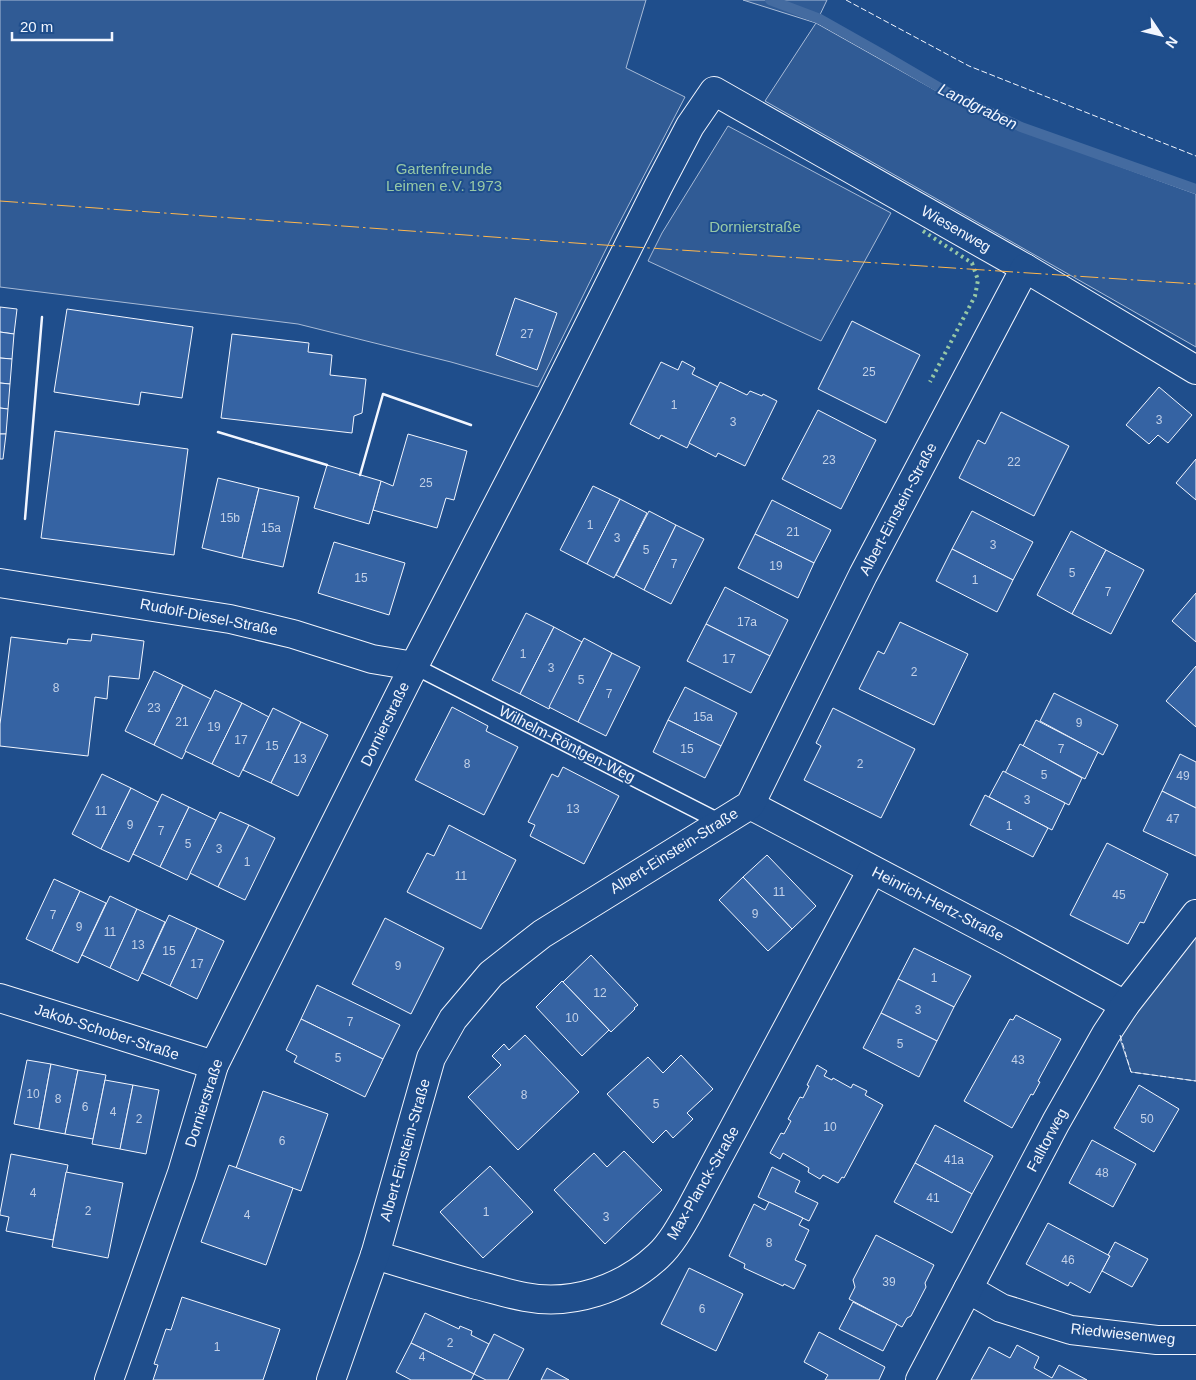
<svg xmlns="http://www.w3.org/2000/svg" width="1196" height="1380" font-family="Helvetica,sans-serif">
  <rect width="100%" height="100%" fill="#1f4e8c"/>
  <g fill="#305b95" stroke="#a8bbd7">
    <path d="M0,0H646L626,68L685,97L613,235L538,387L451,362L298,324L0,287Z"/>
    <path d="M743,0H827L816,23L942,94L1020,130L1196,194V347L765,101L816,23Z"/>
    <path d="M728,126L891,213L821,341L648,261L662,233Z"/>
    <path d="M1196,933V1081L1131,1072L1119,1036Z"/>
  </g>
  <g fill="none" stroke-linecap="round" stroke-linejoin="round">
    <path stroke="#446ba0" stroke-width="10" d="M770,0L820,19L882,54L947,92L1021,127L1196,189"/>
  </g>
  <g fill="#3563a3" stroke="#f2f6ff">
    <path d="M515,298L557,313L537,370L496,355Z"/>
    <path d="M0,307L17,309L14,334L0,332Z"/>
    <path d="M67,309L193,327L182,398L141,392L139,405L54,392Z"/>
    <path d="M852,321L920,355L886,423L818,389Z"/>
    <path d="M0,332L14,334L12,359L0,358Z"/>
    <path d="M232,334L309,343L308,352L332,355L330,375L366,379L362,413L354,416L352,433L221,418Z"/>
    <path d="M0,358L12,359L10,384L0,383Z"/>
    <path d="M682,361L695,368L692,374L718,387L687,448L661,435L659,439L630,424L661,362L678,370Z"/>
    <path d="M720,382L747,395L750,391L762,396L763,394L777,401L745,466L718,453L716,457L689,443Z"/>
    <path d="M0,383L10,384L8,409L0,408Z"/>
    <path d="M1159,387L1192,415L1168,443L1158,435L1149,444L1126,425Z"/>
    <path d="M0,408L8,409L6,434H0Z"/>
    <path d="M818,410L876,440L841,509L782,479Z"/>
    <path d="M1001,412L1069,446L1034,516L959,478L978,440L985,444Z"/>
    <path d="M55,431L188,449L174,555L41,538Z"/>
    <path d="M0,434H6L3,459H0Z"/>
    <path d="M408,434L467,451L454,500L446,498L437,528L373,510L381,481L393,486Z"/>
    <path d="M1196,459V500L1176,483Z"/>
    <path d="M327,465L381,481L369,524L314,508Z"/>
    <path d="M218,478L259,488L242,558L202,548Z"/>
    <path d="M593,486L620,499L587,564L560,550Z"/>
    <path d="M259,488L299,497L283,567L242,558Z"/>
    <path d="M620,499L647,513L614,578L587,564Z"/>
    <path d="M772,500L831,530L814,563L755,534Z"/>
    <path d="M649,511L676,525L644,590L616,575Z"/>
    <path d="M972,511L1033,542L1013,580L952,549Z"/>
    <path d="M676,525L704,539L671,604L644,590Z"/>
    <path d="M1071,531L1106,550L1072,614L1037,595Z"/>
    <path d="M755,534L814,563L798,598L738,568Z"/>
    <path d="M334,542L405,563L389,615L318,593Z"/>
    <path d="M952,549L1013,580L997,612L936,581Z"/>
    <path d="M1106,550L1144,570L1111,634L1072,614Z"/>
    <path d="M725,587L788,620L770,656L706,624Z"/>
    <path d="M1196,593V642L1172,621Z"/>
    <path d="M526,613L554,627L520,694L492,680Z"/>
    <path d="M900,622L968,654L934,725L859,689L878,651L884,654Z"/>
    <path d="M706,624L770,656L751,693L687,661Z"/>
    <path d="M554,627L582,642L549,709L520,694Z"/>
    <path d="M92,634L144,641L139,679L109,676L107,699L95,697L88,756L0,746V724L11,637L67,644L68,639L91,641Z"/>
    <path d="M584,638L612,653L578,722L549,707Z"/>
    <path d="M612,653L640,667L606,736L578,722Z"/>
    <path d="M1196,666V727L1166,701Z"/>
    <path d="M154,671L183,685L154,745L125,731Z"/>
    <path d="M183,685L211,699L182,759L154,745Z"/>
    <path d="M685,687L737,713L721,746L668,720Z"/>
    <path d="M215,690L242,703L212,764L185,751Z"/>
    <path d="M1054,693L1118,725L1103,755L1040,721Z"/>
    <path d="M242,703L269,717L239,777L212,764Z"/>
    <path d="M452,707L488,726L486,731L518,747L484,815L415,780Z"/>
    <path d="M273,708L301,722L271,783L243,770Z"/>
    <path d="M833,708L915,749L881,818L804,780L821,746L816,743Z"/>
    <path d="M668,720L721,746L705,778L653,752Z"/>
    <path d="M1036,720L1098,752L1085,779L1023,746Z"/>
    <path d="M301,722L328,735L298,796L271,783Z"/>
    <path d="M1020,744L1082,778L1069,805L1005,773Z"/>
    <path d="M1180,754L1196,762V808L1162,791Z"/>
    <path d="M563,767L619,796L584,864L530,836L535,825L528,822L552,774L558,777Z"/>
    <path d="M1003,771L1065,803L1052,830L989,797Z"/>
    <path d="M102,774L131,788L101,849L72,834Z"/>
    <path d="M131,788L158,802L129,862L101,849Z"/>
    <path d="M1162,791L1196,808V856L1143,831Z"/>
    <path d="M162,794L189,807L160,867L133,854Z"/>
    <path d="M985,795L1048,828L1033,857L970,825Z"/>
    <path d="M189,807L216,820L187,880L160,867Z"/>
    <path d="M220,812L249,825L218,887L190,873Z"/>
    <path d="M249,825L275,838L245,900L218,887Z"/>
    <path d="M449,825L516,860L481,929L407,892L427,853L434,856Z"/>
    <path d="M1107,843L1168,874L1144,923L1140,922L1128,944L1070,915Z"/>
    <path d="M767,855L816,906L792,929L743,877Z"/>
    <path d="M743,877L792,929L768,951L719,900Z"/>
    <path d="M54,879L80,891L52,951L26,939Z"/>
    <path d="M80,891L106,903L78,963L52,951Z"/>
    <path d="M110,896L137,909L110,968L82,955Z"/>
    <path d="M137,909L165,922L138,981L110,968Z"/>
    <path d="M169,915L197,928L170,986L142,973Z"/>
    <path d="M385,918L444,948L411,1014L352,984Z"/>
    <path d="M197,928L224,941L197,999L170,986Z"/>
    <path d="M914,948L971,976L954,1007L898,979Z"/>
    <path d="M591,955L638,1005L634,1008L635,1009L611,1032L563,982Z"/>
    <path d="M898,979L954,1007L937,1041L881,1013Z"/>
    <path d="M562,981L609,1030L582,1056L536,1007Z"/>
    <path d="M317,985L400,1025L383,1059L301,1019Z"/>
    <path d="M881,1013L937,1041L919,1077L863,1048Z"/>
    <path d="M1016,1015L1061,1039L1038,1081L1040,1082L1033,1095L1031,1094L1012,1128L964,1101L1010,1019L1013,1020Z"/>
    <path d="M301,1019L383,1059L365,1097L294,1062L297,1056L286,1050Z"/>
    <path d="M525,1035L579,1092L518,1150L468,1097L501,1065L492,1056L504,1044L509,1050Z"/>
    <path d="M681,1055L713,1089L687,1113L693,1119L673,1138L666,1130L653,1143L607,1094L648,1057L663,1073Z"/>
    <path d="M27,1060L51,1064L39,1129L14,1124Z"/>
    <path d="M51,1064L78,1070L65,1134L39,1129Z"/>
    <path d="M817,1065L827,1071L824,1076L832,1080L833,1078L851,1088L853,1084L867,1091L865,1095L883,1105L844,1178L842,1177L838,1183L823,1175L820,1179L808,1172L809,1168L783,1153L780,1159L770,1153L781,1133L784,1134L791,1121L788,1119L800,1097L803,1098L809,1086L807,1085Z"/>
    <path d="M78,1070L106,1075L93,1139L65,1134Z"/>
    <path d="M105,1080L133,1085L120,1149L92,1144Z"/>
    <path d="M133,1085L159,1090L146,1154L120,1149Z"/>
    <path d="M1139,1085L1179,1109L1154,1152L1114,1128Z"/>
    <path d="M263,1091L328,1114L301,1191L236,1168Z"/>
    <path d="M935,1125L993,1156L972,1194L915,1163Z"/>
    <path d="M1092,1140L1136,1164L1113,1207L1069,1183Z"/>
    <path d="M624,1151L662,1190L605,1244L554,1190L594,1153L607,1167Z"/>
    <path d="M11,1154L68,1165L53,1240L6,1231L9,1217L0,1215V1213Z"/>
    <path d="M915,1163L972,1194L952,1233L894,1202Z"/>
    <path d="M229,1165L293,1188L266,1265L201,1242Z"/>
    <path d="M490,1166L533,1212L483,1258L440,1212Z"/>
    <path d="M772,1167L800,1181L795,1192L818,1203L809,1221L758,1197Z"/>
    <path d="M66,1172L123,1183L108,1258L52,1247Z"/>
    <path d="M769,1202L803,1218L799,1225L809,1230L795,1260L806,1265L794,1289L784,1284L783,1286L744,1268L745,1264L729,1256L754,1204L765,1210Z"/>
    <path d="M1048,1223L1110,1256L1090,1293L1070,1282L1068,1286L1026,1264Z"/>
    <path d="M876,1235L934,1265L925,1283L926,1287L911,1316L907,1318L902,1327L849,1299L855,1287L853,1280Z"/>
    <path d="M1115,1242L1148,1259L1132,1287L1102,1271L1110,1256L1108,1255Z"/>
    <path d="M689,1268L743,1294L716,1351L661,1324Z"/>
    <path d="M182,1297L280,1329L263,1380H153L158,1365L154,1364L166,1329L171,1330Z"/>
    <path d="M853,1302L897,1324L883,1351L839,1329Z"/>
    <path d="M425,1313L459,1329L460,1326L472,1331L471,1335L489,1344L474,1374L411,1343Z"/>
    <path d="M819,1332L885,1367L879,1380H825L828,1375L804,1362Z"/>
    <path d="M494,1334L524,1349L508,1380H486L474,1374Z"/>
    <path d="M411,1343L474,1374L471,1380H411L396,1372Z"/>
    <path d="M1017,1345L1039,1357L1034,1368L1052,1378L1059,1365L1087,1380H971L989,1347L1010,1358Z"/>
    <path d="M547,1368L569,1380H541Z"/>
  </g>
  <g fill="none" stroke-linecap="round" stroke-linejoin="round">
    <defs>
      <path id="lane" d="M414,666L720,822"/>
      <g id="street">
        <path d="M0,583L230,619L293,634L372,659L414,666"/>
        <path d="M750,805L1008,941L1125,1005"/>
        <path d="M0,998L214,1065"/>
        <path d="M375,1255C408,1265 440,1275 473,1284C490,1288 508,1294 525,1297C572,1306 623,1289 658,1256C671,1244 681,1226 690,1210L872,870"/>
        <path d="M968,1289L1001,1308L1071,1330L1157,1340H1196"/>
        <path d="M109,1380L182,1173L214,1065L414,666L549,405L658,187L690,126L714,91L1025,268L1196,370"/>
        <path d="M331,1380L375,1255L431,1058L453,1019L491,974L542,934L750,805L863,575L1025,268"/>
        <path d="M920,1380L1056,1122L1106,1034L1125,1005L1196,914"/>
      </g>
    </defs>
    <use href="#lane" stroke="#f2f6ff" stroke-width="18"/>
    <use href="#street" stroke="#f2f6ff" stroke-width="30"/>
    <use href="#lane" stroke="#1f4e8c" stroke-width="15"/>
    <use href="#street" stroke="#1f4e8c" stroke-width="28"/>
    <path stroke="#97c8a6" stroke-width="4" stroke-dasharray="2.5 4" stroke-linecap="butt" d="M923,231L972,263L978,280L975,296L930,382"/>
    <g stroke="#f2f6ff" stroke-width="1" stroke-dasharray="6 2.5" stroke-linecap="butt">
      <path d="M846,0L969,66L1196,156"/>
      <path d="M1120,1035L1131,1072L1196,1081"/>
    </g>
    <g stroke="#f2f6ff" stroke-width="2.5">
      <path d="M218,432L327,465"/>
      <path d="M360,475L383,394L471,425"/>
      <path d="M25,519L42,317"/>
    </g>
    <path stroke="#ffb74d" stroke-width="1" stroke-dasharray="18 4 2.5 4" stroke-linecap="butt" d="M0,201L589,244L1196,284"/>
  </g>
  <g text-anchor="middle" stroke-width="4" stroke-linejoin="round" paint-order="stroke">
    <g font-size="12" fill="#c3d1e8">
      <text x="527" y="338">27</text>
      <text x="869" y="376">25</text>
      <text x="674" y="409">1</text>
      <text x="1159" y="424">3</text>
      <text x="733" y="426">3</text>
      <text x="829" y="464">23</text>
      <text x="1014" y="466">22</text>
      <text x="426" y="487">25</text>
      <text x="230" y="522">15b</text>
      <text x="590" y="529">1</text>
      <text x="271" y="532">15a</text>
      <text x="793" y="536">21</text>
      <text x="617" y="542">3</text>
      <text x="993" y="549">3</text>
      <text x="646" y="554">5</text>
      <text x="674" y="568">7</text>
      <text x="776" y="570">19</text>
      <text x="1072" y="577">5</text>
      <text x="361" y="582">15</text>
      <text x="975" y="584">1</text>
      <text x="1108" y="596">7</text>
      <text x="747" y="626">17a</text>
      <text x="523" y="658">1</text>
      <text x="729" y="663">17</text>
      <text x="551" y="672">3</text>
      <text x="914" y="676">2</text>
      <text x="581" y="684">5</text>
      <text x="56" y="692">8</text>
      <text x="609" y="698">7</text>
      <text x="154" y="712">23</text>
      <text x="703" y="721">15a</text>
      <text x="182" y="726">21</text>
      <text x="1079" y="727">9</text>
      <text x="214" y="731">19</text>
      <text x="241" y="744">17</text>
      <text x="272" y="750">15</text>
      <text x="687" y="753">15</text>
      <text x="1061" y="753">7</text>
      <text x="300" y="763">13</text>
      <text x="467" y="768">8</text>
      <text x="860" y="768">2</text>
      <text x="1044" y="779">5</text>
      <text x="1183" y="780">49</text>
      <text x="1027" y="804">3</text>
      <text x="573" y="813">13</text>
      <text x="101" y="815">11</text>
      <text x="1173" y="823">47</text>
      <text x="130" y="829">9</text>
      <text x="1009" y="830">1</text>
      <text x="161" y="835">7</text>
      <text x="188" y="848">5</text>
      <text x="219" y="853">3</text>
      <text x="247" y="866">1</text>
      <text x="461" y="880">11</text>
      <text x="779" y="896">11</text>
      <text x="1119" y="899">45</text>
      <text x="755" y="918">9</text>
      <text x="53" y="919">7</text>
      <text x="79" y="931">9</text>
      <text x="110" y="936">11</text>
      <text x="138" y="949">13</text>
      <text x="169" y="955">15</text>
      <text x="197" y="968">17</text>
      <text x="398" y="970">9</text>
      <text x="934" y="982">1</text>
      <text x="600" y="997">12</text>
      <text x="918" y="1014">3</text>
      <text x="572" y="1022">10</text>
      <text x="350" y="1026">7</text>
      <text x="900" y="1048">5</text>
      <text x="338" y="1062">5</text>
      <text x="1018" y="1064">43</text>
      <text x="33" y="1098">10</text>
      <text x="524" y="1099">8</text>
      <text x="58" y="1103">8</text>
      <text x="656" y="1108">5</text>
      <text x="85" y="1111">6</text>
      <text x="113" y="1116">4</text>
      <text x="139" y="1123">2</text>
      <text x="1147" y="1123">50</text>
      <text x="830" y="1131">10</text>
      <text x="282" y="1145">6</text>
      <text x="954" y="1164">41a</text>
      <text x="1102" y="1177">48</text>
      <text x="33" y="1197">4</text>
      <text x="933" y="1202">41</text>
      <text x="88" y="1215">2</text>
      <text x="486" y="1216">1</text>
      <text x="247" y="1219">4</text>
      <text x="606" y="1221">3</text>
      <text x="769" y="1247">8</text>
      <text x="1068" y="1264">46</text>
      <text x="889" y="1286">39</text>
      <text x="702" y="1313">6</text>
      <text x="450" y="1347">2</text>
      <text x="217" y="1351">1</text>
      <text x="422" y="1361">4</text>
    </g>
    <g font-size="15" fill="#97c8a6" stroke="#1f4e8c">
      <text x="444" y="174">Gartenfreunde<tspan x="444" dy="17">Leimen e.V. 1973</tspan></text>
      <text x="755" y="232">Dornierstraße</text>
    </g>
    <g font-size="15" fill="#f2f6ff" stroke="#1f4e8c">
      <text transform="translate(956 229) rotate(30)" y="5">Wiesenweg</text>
      <text transform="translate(898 509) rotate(-62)" y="5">Albert-Einstein-Straße</text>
      <text transform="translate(209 617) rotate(11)" y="5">Rudolf-Diesel-Straße</text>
      <text transform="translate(385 724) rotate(-64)" y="5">Dornierstraße</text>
      <text transform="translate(567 744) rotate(27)" y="5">Wilhelm-Röntgen-Weg</text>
      <text transform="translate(674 851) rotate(-32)" y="5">Albert-Einstein-Straße</text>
      <text transform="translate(938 904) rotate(27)" y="5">Heinrich-Hertz-Straße</text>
      <text transform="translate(107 1032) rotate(18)" y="5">Jakob-Schober-Straße</text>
      <text transform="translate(204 1103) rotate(-72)" y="5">Dornierstraße</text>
      <text transform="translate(1047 1140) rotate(-62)" y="5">Falltorweg</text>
      <text transform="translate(405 1150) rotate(-74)" y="5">Albert-Einstein-Straße</text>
      <text transform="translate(703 1183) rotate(-60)" y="5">Max-Planck-Straße</text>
      <text transform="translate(1123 1334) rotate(6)" y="5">Riedwiesenweg</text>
    </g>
    <g font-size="16" font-style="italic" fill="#f2f6ff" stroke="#1f4e8c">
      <text transform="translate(978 106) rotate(26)" y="6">Landgraben</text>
    </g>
  </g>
  <g transform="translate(1161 35) rotate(125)" stroke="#1f4e8c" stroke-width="4" paint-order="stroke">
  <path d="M0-4L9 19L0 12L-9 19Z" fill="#f2f6ff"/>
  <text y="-8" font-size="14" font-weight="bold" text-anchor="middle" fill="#f2f6ff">N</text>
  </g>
  <path d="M12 32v8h100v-8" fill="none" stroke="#f2f6ff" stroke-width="2.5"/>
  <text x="20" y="32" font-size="15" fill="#f2f6ff" stroke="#1f4e8c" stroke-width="4" paint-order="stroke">20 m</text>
</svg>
